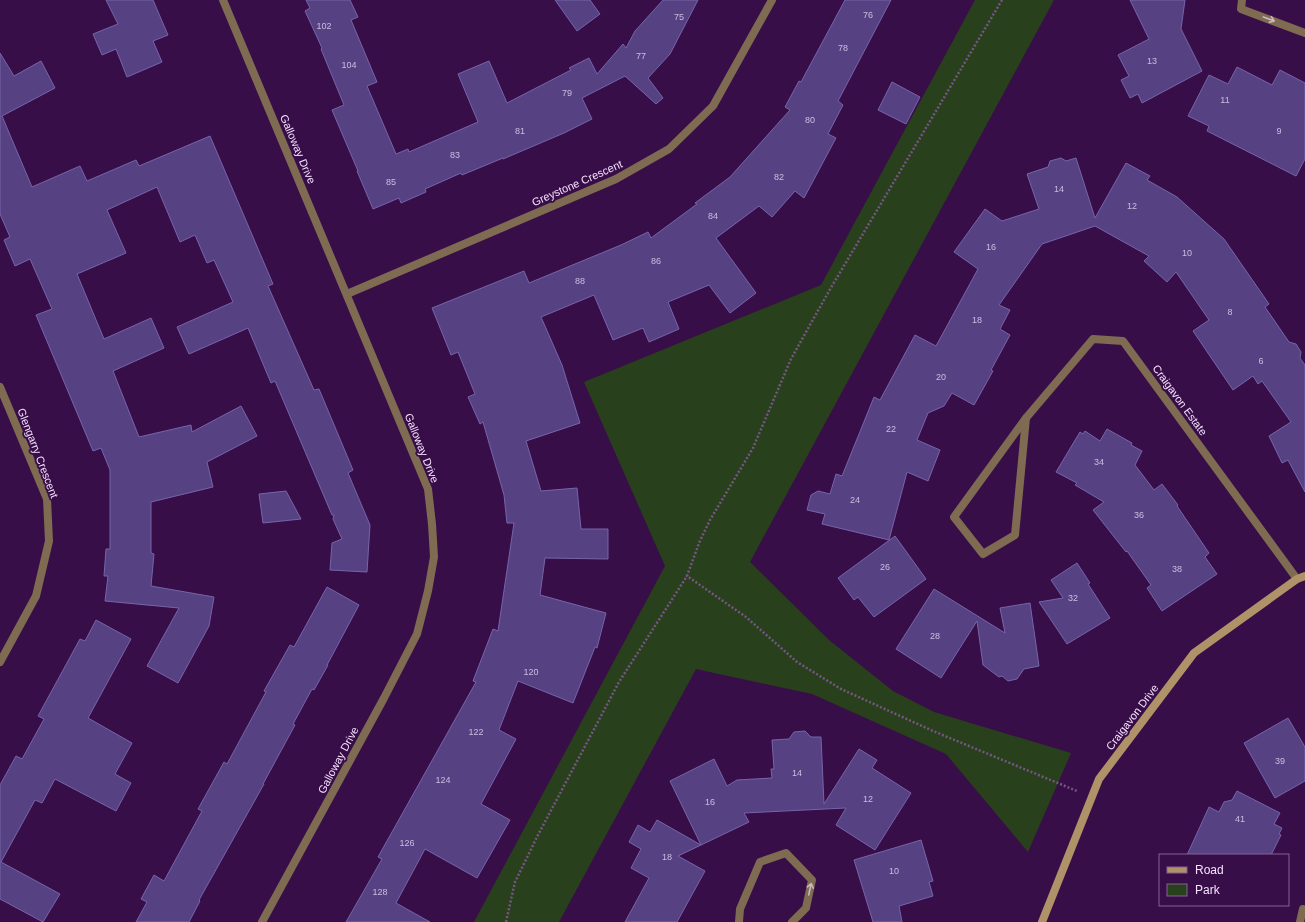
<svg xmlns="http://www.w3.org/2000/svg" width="1305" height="922" font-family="Helvetica,sans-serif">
  <rect width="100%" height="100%" fill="#380e48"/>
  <path fill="#29401d" d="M975,0H1054L750,562L829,640L893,691L934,712L1071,753L1028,852L946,754L812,694L696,669L559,922H474L665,566L584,382L821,285Z"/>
  <g fill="#564283" stroke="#7764a9">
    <path d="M106,0H153L168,35L153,41L162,62L127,77L116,49L102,55L93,34L118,24Z"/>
    <path d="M306,0H350L358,17L351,20L377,82L367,86L396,154L408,149L409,152L478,122L458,74L489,61L507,103L571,70L569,68L589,58L597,74L623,44L626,48L635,31L663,0H698L670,54L648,78L663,98L656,104L625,76L582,98L592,119L564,133L503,159V158L462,175L461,173L425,189L426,192L401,203L399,198L373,209L357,171H358L332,110L344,105L321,49L322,48L305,11L310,8Z"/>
    <path d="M555,0H590L600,14L577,31Z"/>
    <path d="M845,0H891L838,101L843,105L828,134L836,138L804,198L795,191L772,217L759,206L716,238L756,293L730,313L709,285L668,302L679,329L649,342L643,328L613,340L594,295L541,317L562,365L580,423L526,441L541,491L577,488L581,529H608V559L545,558L540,595L606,613L597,648L595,647L573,703L518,681L499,730L516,739L481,804L510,820L477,878L425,849L396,903L430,922H346L382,859L378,857L476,682L473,681L493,629L498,631L514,523H507L504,495L483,422L480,424L468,397L475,394L458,352L451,355L432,308L524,271L529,283L621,245L648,232L651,238L697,204L695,203L730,177L790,110L785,107L799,81L801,82Z"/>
    <path d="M1130,0H1185L1181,29L1202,71L1142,103L1138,94L1130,98L1121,80L1129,76L1118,55L1149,39Z"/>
    <path d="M0,53L14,76L41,61L55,88L2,116L32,187L80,166L87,181L136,160L139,166L210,136L273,284L268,286L314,390L319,389L353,470L348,473L370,525L367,572L330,570L332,543L342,539L333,519L334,515H332L275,381L271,383L248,328L189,354L177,327L233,302L214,260L207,263L195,235L180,242L157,187L107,210L126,253L77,274L104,339L151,318L164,348L113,371L139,437L191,425L192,432L241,406L257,436L207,462L213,487L151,502V553L154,554L151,586L214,597L209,626L178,683L147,666L179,608L105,601L108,576H104L106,549H110V470L101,448L93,451L36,315L52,309L30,259L15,266L4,240L10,237L0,214Z"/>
    <path d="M1237,67L1272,85L1280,70L1305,83V159L1296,176L1207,131L1209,126L1188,116L1209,75L1228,84Z"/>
    <path d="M892,82L920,97L906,124L878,110Z"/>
    <path d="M1061,158L1066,161L1076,158L1095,218L1126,163L1150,176L1147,180L1177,197L1224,239L1269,304L1265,307L1289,342L1296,344L1301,352L1300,358L1305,365V492L1288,460L1282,463L1269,436L1291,422L1262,381L1258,384L1253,376L1233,390L1193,331L1209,320L1176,272L1167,282L1144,261L1149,256L1095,226L1042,244L999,305L1010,310L1000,329L1010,335L991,370L993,371L974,405L952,393L944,406L928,413L917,440L940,450L928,481L907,472L889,540L822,524L825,514L807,510L811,495L818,491L830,494L836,474L842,476L874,397L880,400L915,335L936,346L978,269L954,252L985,209L1002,221L1039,209L1027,174L1048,167L1050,161Z"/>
    <path d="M1107,429L1132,443L1131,445L1142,451L1135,465L1154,490L1162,484L1178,505L1177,506L1209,553L1205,557L1217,574L1162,611L1147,588L1151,585L1127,551L1126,552L1093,510L1104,502L1075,485L1077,483L1056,472L1080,432L1083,434L1085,431L1100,441Z"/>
    <path d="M286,491L301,519L263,523L259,494Z"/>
    <path d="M895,536L926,579L874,617L858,597L854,600L838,578Z"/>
    <path d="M1077,563L1090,583L1088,584L1110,618L1067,644L1039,602L1063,598L1051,580Z"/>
    <path d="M327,587L359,605L327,665H328L314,690L312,689L293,724L295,725L263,784H264L199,900L200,901L189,922H136L147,902L141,899L154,875L164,881L202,811L198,809L224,762L227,764L266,692L264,691L290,645L294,647Z"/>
    <path d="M934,589L1005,633L1000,608L1030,603L1039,666L1024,669L1017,679L1008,681L1002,676L999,677L983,665L977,621L941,678L896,649Z"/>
    <path d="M96,620L131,639L88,718L132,743L115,774L131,783L116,811L55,779L42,803L35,800L1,862L60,894L43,922L0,899V785L16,756L22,759L44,719L38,716L80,639L85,641Z"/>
    <path d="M1288,718L1305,747V781L1275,798L1244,743Z"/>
    <path d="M805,731L811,737H821L824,804L859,749L877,760L872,768L911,793L875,850L836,825L846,808L744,813L749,822L678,856L705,871L677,922H625L649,878L631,868L641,849L629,842L638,825L650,832L657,820L701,845L670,781L714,759L727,786L737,780L772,778L771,769H774L772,740L789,739L794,732Z"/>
    <path d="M1237,791L1280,813L1274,824L1282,828L1279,834L1281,835L1271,855H1187L1209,807L1219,812L1224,802L1232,800Z"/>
    <path d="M921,840L933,881L929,882L933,896L899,906L902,922H873L854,860Z"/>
  </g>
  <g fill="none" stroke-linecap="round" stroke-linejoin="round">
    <g stroke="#775585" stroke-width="2.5" stroke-dasharray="2 2" stroke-linecap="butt">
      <path d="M1002,0L829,291L791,359L753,448L710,520L699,543L687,576L746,617L797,662L841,689L933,731L1077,791"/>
      <path d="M506,922L515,882L538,835L619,682L687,576"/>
    </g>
    <g stroke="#7e6b51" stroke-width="8">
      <path d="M223,0L428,489L432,524L434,557L428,591L417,634L384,698L262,922"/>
      <path d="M1242,0L1241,9L1305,33"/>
      <path d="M347,294L616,179L669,149L713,106L772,0"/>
      <path d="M0,387L47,499L49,541L36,596L0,662"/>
      <path d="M1026,418L1093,339L1123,341L1297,579"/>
      <path d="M1026,418L1015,535L983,554L954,517Z"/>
      <path d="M739,922L740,909L760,862L786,853L812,880L806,908L792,922"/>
      <path d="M1300,922L1303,909"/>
    </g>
    <path stroke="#b09268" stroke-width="8" d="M1042,922L1099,779L1194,653L1297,579L1305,576"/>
  </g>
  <defs><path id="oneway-shaft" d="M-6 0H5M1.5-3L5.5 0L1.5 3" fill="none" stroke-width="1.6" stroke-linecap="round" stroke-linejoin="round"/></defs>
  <g stroke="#cbb8c1">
    <use href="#oneway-shaft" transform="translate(1269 19) rotate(20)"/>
    <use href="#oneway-shaft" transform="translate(810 889) rotate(-78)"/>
  </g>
  <g text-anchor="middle" stroke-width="4" stroke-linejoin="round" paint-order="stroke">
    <g font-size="9" fill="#cdbadf">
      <text x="868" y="18">76</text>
      <text x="679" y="20">75</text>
      <text x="324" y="29">102</text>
      <text x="843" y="51">78</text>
      <text x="641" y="59">77</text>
      <text x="1152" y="64">13</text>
      <text x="349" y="68">104</text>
      <text x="567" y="96">79</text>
      <text x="1225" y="103">11</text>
      <text x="810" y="123">80</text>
      <text x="520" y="134">81</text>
      <text x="1279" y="134">9</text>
      <text x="455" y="158">83</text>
      <text x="779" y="180">82</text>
      <text x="391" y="185">85</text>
      <text x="1059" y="192">14</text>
      <text x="1132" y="209">12</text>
      <text x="713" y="219">84</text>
      <text x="991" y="250">16</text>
      <text x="1187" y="256">10</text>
      <text x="656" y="264">86</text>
      <text x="580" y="284">88</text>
      <text x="1230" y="315">8</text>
      <text x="977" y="323">18</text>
      <text x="1261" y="364">6</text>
      <text x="941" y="380">20</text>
      <text x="891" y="432">22</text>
      <text x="1099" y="465">34</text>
      <text x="855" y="503">24</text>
      <text x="1139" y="518">36</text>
      <text x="885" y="570">26</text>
      <text x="1177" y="572">38</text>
      <text x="1073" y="601">32</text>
      <text x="935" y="639">28</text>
      <text x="531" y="675">120</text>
      <text x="476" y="735">122</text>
      <text x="1280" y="764">39</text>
      <text x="797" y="776">14</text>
      <text x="443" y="783">124</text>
      <text x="868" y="802">12</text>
      <text x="710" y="805">16</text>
      <text x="1240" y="822">41</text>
      <text x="407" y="846">126</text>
      <text x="667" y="860">18</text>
      <text x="894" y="874">10</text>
      <text x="380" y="895">128</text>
    </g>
    <g font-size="11" fill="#f5e2fe" stroke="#380e48">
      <text transform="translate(298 149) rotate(67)" y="4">Galloway Drive</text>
      <text transform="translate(577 183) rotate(-24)" y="4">Greystone Crescent</text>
      <text transform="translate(1180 400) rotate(54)" y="4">Craigavon Estate</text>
      <text transform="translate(422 448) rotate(68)" y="4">Galloway Drive</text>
      <text transform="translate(38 453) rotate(69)" y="4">Glengarry Crescent</text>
      <text transform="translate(1132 717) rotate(-53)" y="4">Craigavon Drive</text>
      <text transform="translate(338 760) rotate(-62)" y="4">Galloway Drive</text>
    </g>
  </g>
  <rect x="1159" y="854" width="130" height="52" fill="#380e48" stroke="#846391"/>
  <rect x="1167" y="867" width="20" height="6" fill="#b09268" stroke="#846391"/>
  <text x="1195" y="874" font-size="12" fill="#f5e2fe">Road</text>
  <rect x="1167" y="884" width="20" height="12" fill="#29401d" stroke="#846391"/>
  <text x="1195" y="894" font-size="12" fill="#f5e2fe">Park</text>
</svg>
